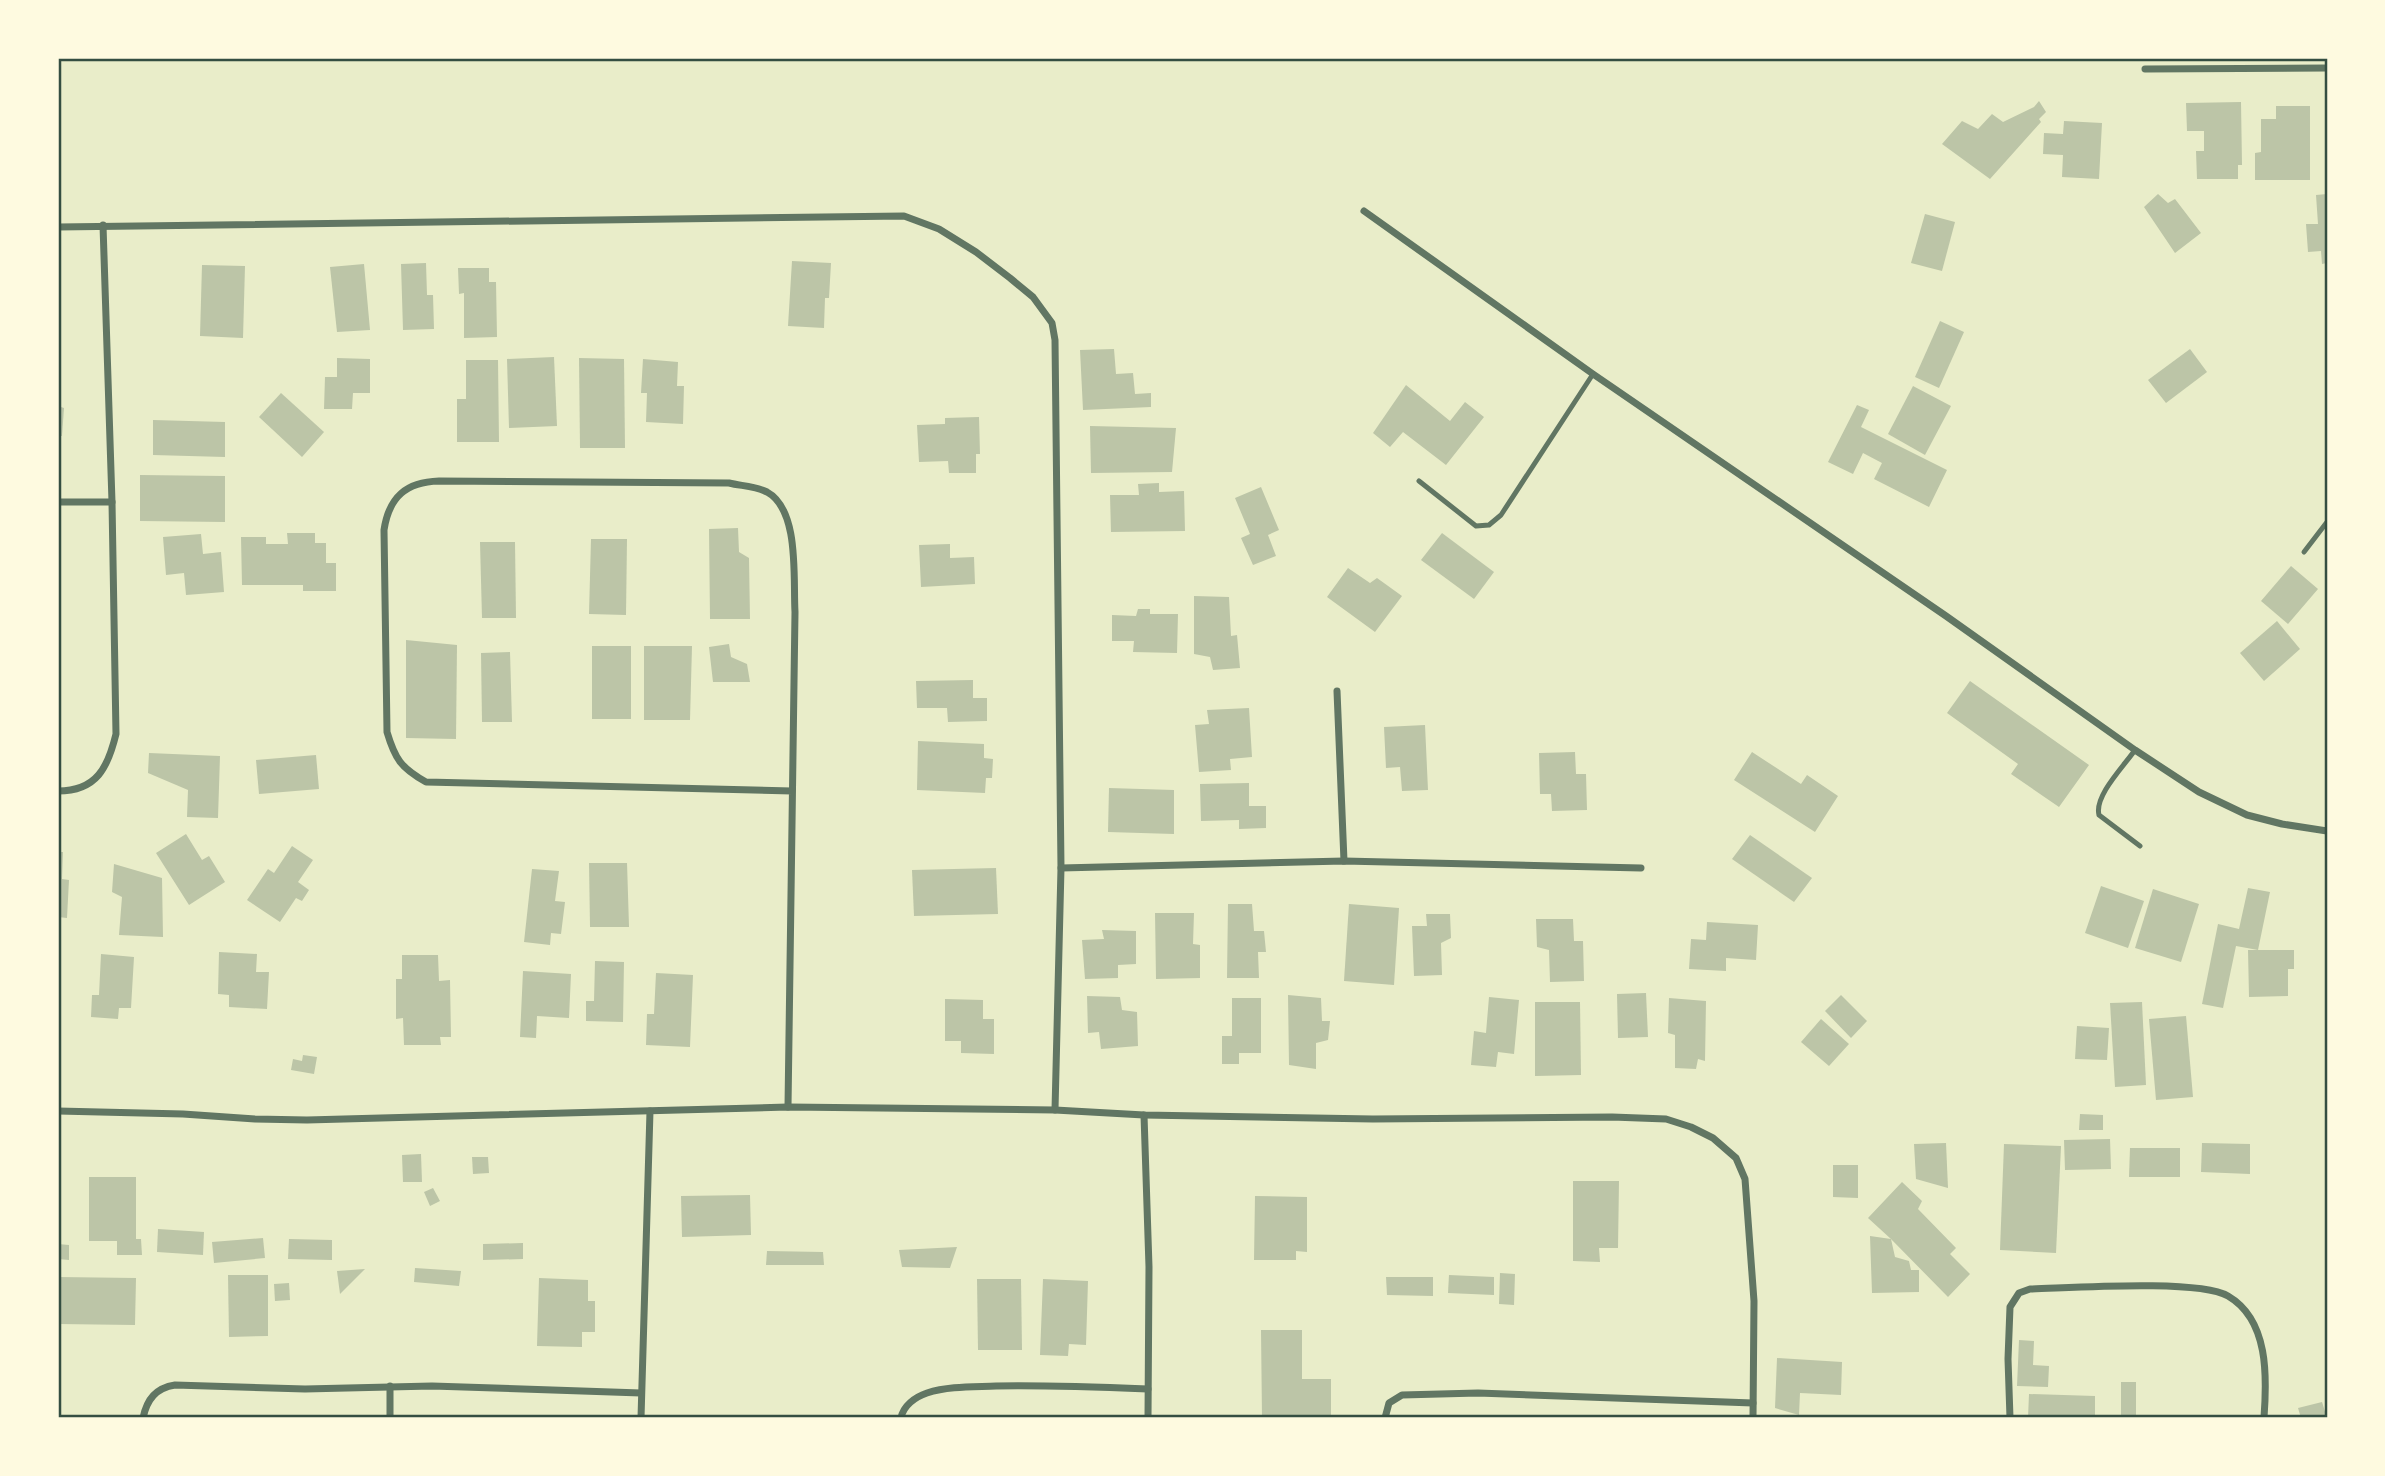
<svg xmlns="http://www.w3.org/2000/svg" width="2385" height="1476" font-family="'Zilla Slab',serif">
  <rect width="100%" height="100%" fill="#e9edc9"/>
  <g fill="#bcc5a7">
    <path d="M2039,101L2046,112L2039,119L2041,122L1990,179L1942,144L1962,121L1978,129L1992,114L2003,122L2034,107Z"/>
    <path d="M2241,102L2242,165H2238V179H2197L2196,151H2204V131H2187L2186,103Z"/>
    <path d="M2276,106H2310V180H2255V153L2261,152V119H2276Z"/>
    <path d="M2064,121L2102,123L2099,179L2062,177L2063,155L2043,154L2044,133L2063,134Z"/>
    <path d="M2158,194L2168,203L2175,199L2201,233L2175,253L2144,207Z"/>
    <path d="M2327,194V263L2322,264L2321,251L2308,252L2306,224H2318L2316,195Z"/>
    <path d="M1925,214L1955,222L1942,271L1911,263Z"/>
    <path d="M792,261L831,263L829,298H825L824,328L788,326Z"/>
    <path d="M426,263L427,295H433L434,329L403,330L401,264Z"/>
    <path d="M364,264L370,330L337,332L330,267Z"/>
    <path d="M202,265L245,266L243,338L200,336Z"/>
    <path d="M458,268H489V282H496L497,337L464,338V293L459,294Z"/>
    <path d="M1940,321L1964,332L1939,388L1915,377Z"/>
    <path d="M1114,349L1116,374L1133,373L1135,394L1151,393V407L1083,410L1080,350Z"/>
    <path d="M2190,349L2207,372L2166,403L2148,380Z"/>
    <path d="M554,357L557,426L509,428L507,359Z"/>
    <path d="M337,358L370,359V393H353L352,409H324L325,377H337Z"/>
    <path d="M579,358L624,359L625,448H580Z"/>
    <path d="M643,359L678,362L677,386H684L683,424L646,422L647,393H641Z"/>
    <path d="M466,360H498L499,442H457V399H466Z"/>
    <path d="M1406,385L1450,421L1465,402L1484,417L1446,465L1403,432L1390,447L1373,433Z"/>
    <path d="M1913,386L1951,406L1925,455L1888,434Z"/>
    <path d="M281,393L324,432L302,457L259,417Z"/>
    <path d="M1857,405L1869,410L1861,427L1947,470L1929,507L1874,479L1882,463L1863,453L1853,474L1828,462Z"/>
    <path d="M58,406L64,408L62,436H58Z"/>
    <path d="M979,417L980,454H976V473H949L948,461L919,462L917,425L945,424V418Z"/>
    <path d="M153,420L225,422V457L153,455Z"/>
    <path d="M1090,426L1176,428L1172,472L1091,473Z"/>
    <path d="M140,475L225,476V522L140,521Z"/>
    <path d="M1159,483V492L1184,491L1185,531L1111,532L1110,495H1139L1138,484Z"/>
    <path d="M1261,487L1279,530L1268,535L1276,556L1253,565L1241,538L1250,534L1235,498Z"/>
    <path d="M738,528L739,552L749,558L750,619H710L709,529Z"/>
    <path d="M287,533H315V543H326V563H336V591H303V585H242L241,537H266V544H288Z"/>
    <path d="M1442,533L1494,572L1474,599L1421,560Z"/>
    <path d="M201,534L203,554L221,552L224,592L186,595L184,573L166,575L163,537Z"/>
    <path d="M591,539H627L626,615L589,614Z"/>
    <path d="M480,542H515L516,618H482Z"/>
    <path d="M950,544V558L974,557L975,584L921,587L919,545Z"/>
    <rect x="58" y="551" width="3" height="77"/>
    <path d="M2291,566L2318,589L2288,624L2261,601Z"/>
    <path d="M1348,568L1370,583L1377,578L1402,596L1375,632L1327,597Z"/>
    <path d="M1194,596L1229,597L1231,636L1237,635L1240,668L1213,670L1210,657L1194,654Z"/>
    <path d="M1138,609H1150V614H1178L1177,653L1133,652L1134,641H1112V615L1136,616Z"/>
    <path d="M2277,621L2300,649L2264,681L2240,653Z"/>
    <path d="M406,640L457,645L456,739L406,738Z"/>
    <path d="M729,644L731,657L747,664L750,682H713L709,647Z"/>
    <rect x="592" y="646" width="39" height="73"/>
    <path d="M644,646H692L690,720H644Z"/>
    <path d="M510,652L512,722H482L481,653Z"/>
    <path d="M973,680V698H987V721L948,722L947,708H917L916,681Z"/>
    <path d="M1970,681L2089,765L2059,807L2011,774L2018,764L1947,713Z"/>
    <path d="M1249,708L1252,757L1230,759L1231,770L1199,772L1195,725L1209,724L1207,710Z"/>
    <path d="M1425,725L1428,790L1402,791L1400,767L1386,768L1384,727Z"/>
    <path d="M918,741L984,744V758L993,759L992,778H986L985,793L917,790Z"/>
    <path d="M1575,752L1576,774H1586L1587,810L1552,811L1551,794H1540L1539,753Z"/>
    <path d="M1752,752L1801,784L1807,775L1838,796L1815,832L1734,780Z"/>
    <path d="M149,753L220,756L218,818L187,817L188,790L148,773Z"/>
    <path d="M316,755L319,789L259,794L256,760Z"/>
    <path d="M1249,783V806H1266V828L1239,829V820L1201,821L1200,784Z"/>
    <path d="M1109,788L1174,790V834L1108,832Z"/>
    <path d="M186,834L202,860L209,856L225,882L189,905L156,853Z"/>
    <path d="M1750,835L1812,878L1794,902L1732,859Z"/>
    <path d="M292,846L313,860L298,882L309,890L302,901L296,898L280,922L247,900L268,869L274,873Z"/>
    <path d="M58,852H63L62,879L69,880L67,918L58,917Z"/>
    <path d="M589,863H627L629,927H590Z"/>
    <path d="M114,864L162,878L163,937L119,935L122,897L112,892Z"/>
    <path d="M996,868L998,914L914,916L912,870Z"/>
    <path d="M532,869L559,871L555,901L565,902L561,934L551,933L550,945L524,942Z"/>
    <path d="M2101,886L2144,901L2128,948L2085,933Z"/>
    <path d="M2248,888L2270,892L2258,950H2294V969H2288V996L2249,997L2248,950H2258L2236,946L2223,1008L2202,1004L2218,924L2239,929Z"/>
    <path d="M2153,889L2199,904L2181,962L2135,948Z"/>
    <path d="M1228,904H1252L1254,931H1264L1266,952H1258L1259,978H1227Z"/>
    <path d="M1349,904L1399,908L1394,985L1344,981Z"/>
    <path d="M1155,913H1194L1193,944L1200,945V978L1156,979Z"/>
    <path d="M1426,914H1450L1451,938L1441,943L1442,975L1414,976L1412,926H1427Z"/>
    <path d="M1536,919H1573L1574,941H1583L1584,981L1550,982L1549,950L1537,947Z"/>
    <path d="M1707,922L1758,925L1756,960L1726,958V971L1689,969L1691,939L1706,940Z"/>
    <path d="M1102,930L1136,931V964L1118,965V978L1085,979L1082,940L1104,939Z"/>
    <path d="M219,952L257,954L256,972H269L267,1009L229,1007V995L218,994Z"/>
    <path d="M101,954L134,957L131,1008H119L118,1019L91,1017L92,995H99Z"/>
    <path d="M402,955H438L439,981L450,980L451,1037H440L441,1045H404L403,1018L396,1019V979H402Z"/>
    <path d="M595,961L624,962L623,1022L586,1021V1001H594Z"/>
    <path d="M523,971L571,974L569,1018L537,1016L536,1038L520,1037Z"/>
    <path d="M656,973L693,975L690,1047L646,1045L647,1014H654Z"/>
    <path d="M1646,993L1648,1037L1618,1038L1617,994Z"/>
    <path d="M1288,995L1321,998L1322,1021H1330L1328,1040L1316,1043V1069L1289,1065Z"/>
    <path d="M1841,995L1867,1021L1851,1038L1825,1011Z"/>
    <path d="M1087,996L1120,997L1122,1010L1137,1012L1138,1046L1101,1049L1099,1032L1088,1033Z"/>
    <path d="M1489,997L1519,1000L1514,1054L1498,1052L1496,1067L1471,1065L1474,1031L1486,1033Z"/>
    <path d="M1232,998H1261V1053H1239V1064H1222V1036H1232Z"/>
    <path d="M1669,998L1706,1001L1705,1061L1698,1059L1696,1069L1675,1068V1035L1668,1033Z"/>
    <path d="M945,999L983,1000V1019H994V1054L961,1053V1041H945Z"/>
    <path d="M1535,1002H1580L1581,1075L1535,1076Z"/>
    <path d="M2142,1002L2146,1085L2115,1087L2110,1003Z"/>
    <path d="M2186,1016L2193,1097L2156,1100L2149,1019Z"/>
    <path d="M1821,1019L1849,1044L1829,1066L1801,1042Z"/>
    <path d="M2077,1026L2109,1028L2107,1060L2075,1059Z"/>
    <path d="M303,1055L317,1057L314,1074L291,1070L293,1059L302,1061Z"/>
    <path d="M2080,1114L2103,1115V1130H2079Z"/>
    <path d="M2110,1139L2111,1169L2065,1170L2064,1140Z"/>
    <path d="M1946,1143L1948,1188L1916,1179L1914,1144Z"/>
    <path d="M2202,1143L2250,1144V1174L2201,1172Z"/>
    <path d="M2004,1144L2061,1146L2056,1253L2000,1250Z"/>
    <path d="M2130,1148H2180V1177H2129Z"/>
    <path d="M421,1154L422,1182H403L402,1155Z"/>
    <path d="M472,1157H488L489,1173L473,1174Z"/>
    <path d="M1833,1165H1858V1198L1833,1197Z"/>
    <path d="M89,1177H136V1239H141L142,1255H117V1241H89Z"/>
    <path d="M1573,1181H1619L1618,1248H1599L1600,1262L1573,1261Z"/>
    <path d="M1902,1182L1922,1201L1918,1209L1956,1248L1950,1254L1970,1274L1948,1297L1891,1239L1895,1257L1909,1261L1911,1270H1919V1292L1872,1293L1870,1236L1891,1239L1868,1218Z"/>
    <path d="M433,1188L440,1201L430,1206L424,1192Z"/>
    <path d="M750,1195L751,1235L682,1237L681,1196Z"/>
    <path d="M1255,1196L1307,1197V1252L1296,1251V1260H1254Z"/>
    <path d="M158,1229L204,1232L203,1255L157,1252Z"/>
    <path d="M263,1238L265,1258L214,1263L212,1242Z"/>
    <path d="M289,1239L332,1240V1260L288,1259Z"/>
    <path d="M523,1243V1259L483,1260V1244Z"/>
    <path d="M58,1244L69,1245V1260L58,1259Z"/>
    <path d="M957,1247L950,1268L902,1267L899,1250Z"/>
    <path d="M767,1251L823,1252L824,1265H766Z"/>
    <path d="M415,1268L461,1271L459,1286L414,1282Z"/>
    <path d="M365,1269L340,1294L337,1271Z"/>
    <path d="M1500,1273L1515,1274L1514,1305L1499,1304Z"/>
    <path d="M228,1275H268V1336L229,1337Z"/>
    <path d="M1449,1275L1494,1277V1295L1448,1293Z"/>
    <path d="M58,1277L136,1278L135,1325L58,1324Z"/>
    <path d="M1386,1277H1433V1296L1387,1295Z"/>
    <path d="M539,1278L588,1280V1301H595V1332H582V1347L537,1346Z"/>
    <path d="M977,1279H1021L1022,1350H978Z"/>
    <path d="M1043,1279L1088,1281L1086,1345L1069,1344L1068,1356L1040,1355Z"/>
    <path d="M289,1283L290,1300L275,1301L274,1284Z"/>
    <path d="M1261,1330H1302V1379H1331V1418H1262Z"/>
    <path d="M2019,1340L2034,1341L2033,1365L2049,1366L2048,1387L2017,1386Z"/>
    <path d="M1777,1358L1842,1362L1841,1395L1800,1393L1799,1415L1775,1408Z"/>
    <rect x="2121" y="1382" width="15" height="36"/>
    <path d="M2029,1394L2095,1396V1418H2028Z"/>
    <path d="M2322,1402L2327,1418H2301L2298,1408Z"/>
  </g>
  <g fill="none" stroke-linecap="round" stroke-linejoin="round">
    <g stroke="#617663" stroke-width="5">
      <path d="M1419,481L1476,526L1489,525L1501,515L1593,374"/>
      <path d="M2304,552L2327,522"/>
      <path d="M2135,750C2124,766 2094,796 2099,815L2140,846"/>
    </g>
    <g stroke="#617663" stroke-width="7">
      <path d="M2145,69L2327,68"/>
      <path d="M1364,211L1593,374L1946,616L2135,750L2199,792L2247,815L2282,824L2327,831"/>
      <path d="M58,227L904,216L939,229L976,252L1010,278L1033,297L1052,323L1055,340L1061,868L1055,1110"/>
      <path d="M58,502H112"/>
      <path d="M1337,691L1344,861"/>
      <path d="M58,791C97,791 108,767 116,734L112,502L103,225"/>
      <path d="M1061,868L1344,861L1641,868"/>
      <path d="M788,1107L795,612C793,579 800,510 767,492C755,486 741,486 729,483L439,481C406,482 389,497 384,530L387,732C395,759 401,768 426,782L792,791"/>
      <path d="M58,1111L183,1114L255,1119L307,1120L788,1107L1055,1110L1144,1115L1373,1119L1612,1117L1666,1119L1691,1127L1713,1138L1736,1158L1745,1179L1754,1301L1753,1418"/>
      <path d="M1144,1115L1149,1267L1148,1418"/>
      <path d="M390,1386V1418"/>
      <path d="M143,1418C147,1399 156,1388 175,1385L305,1389L432,1386L641,1393"/>
      <path d="M641,1418L650,1111"/>
      <path d="M901,1418C903,1406 915,1397 927,1393C949,1386 973,1387 996,1386C1047,1385 1098,1387 1148,1389"/>
      <path d="M1385,1418L1389,1403L1402,1395L1478,1393L1753,1403"/>
      <path d="M2010,1418L2008,1359L2010,1307L2019,1293L2030,1289C2070,1288 2198,1279 2228,1296C2269,1320 2267,1377 2264,1418"/>
    </g>
  </g>
  <rect width="2385" height="1476" fill="none" stroke="#fefae0" stroke-width="119"/>
  <rect x="60" y="60" width="2266" height="1356" fill="none" stroke="#344e41" stroke-width="2.5"/>
</svg>
